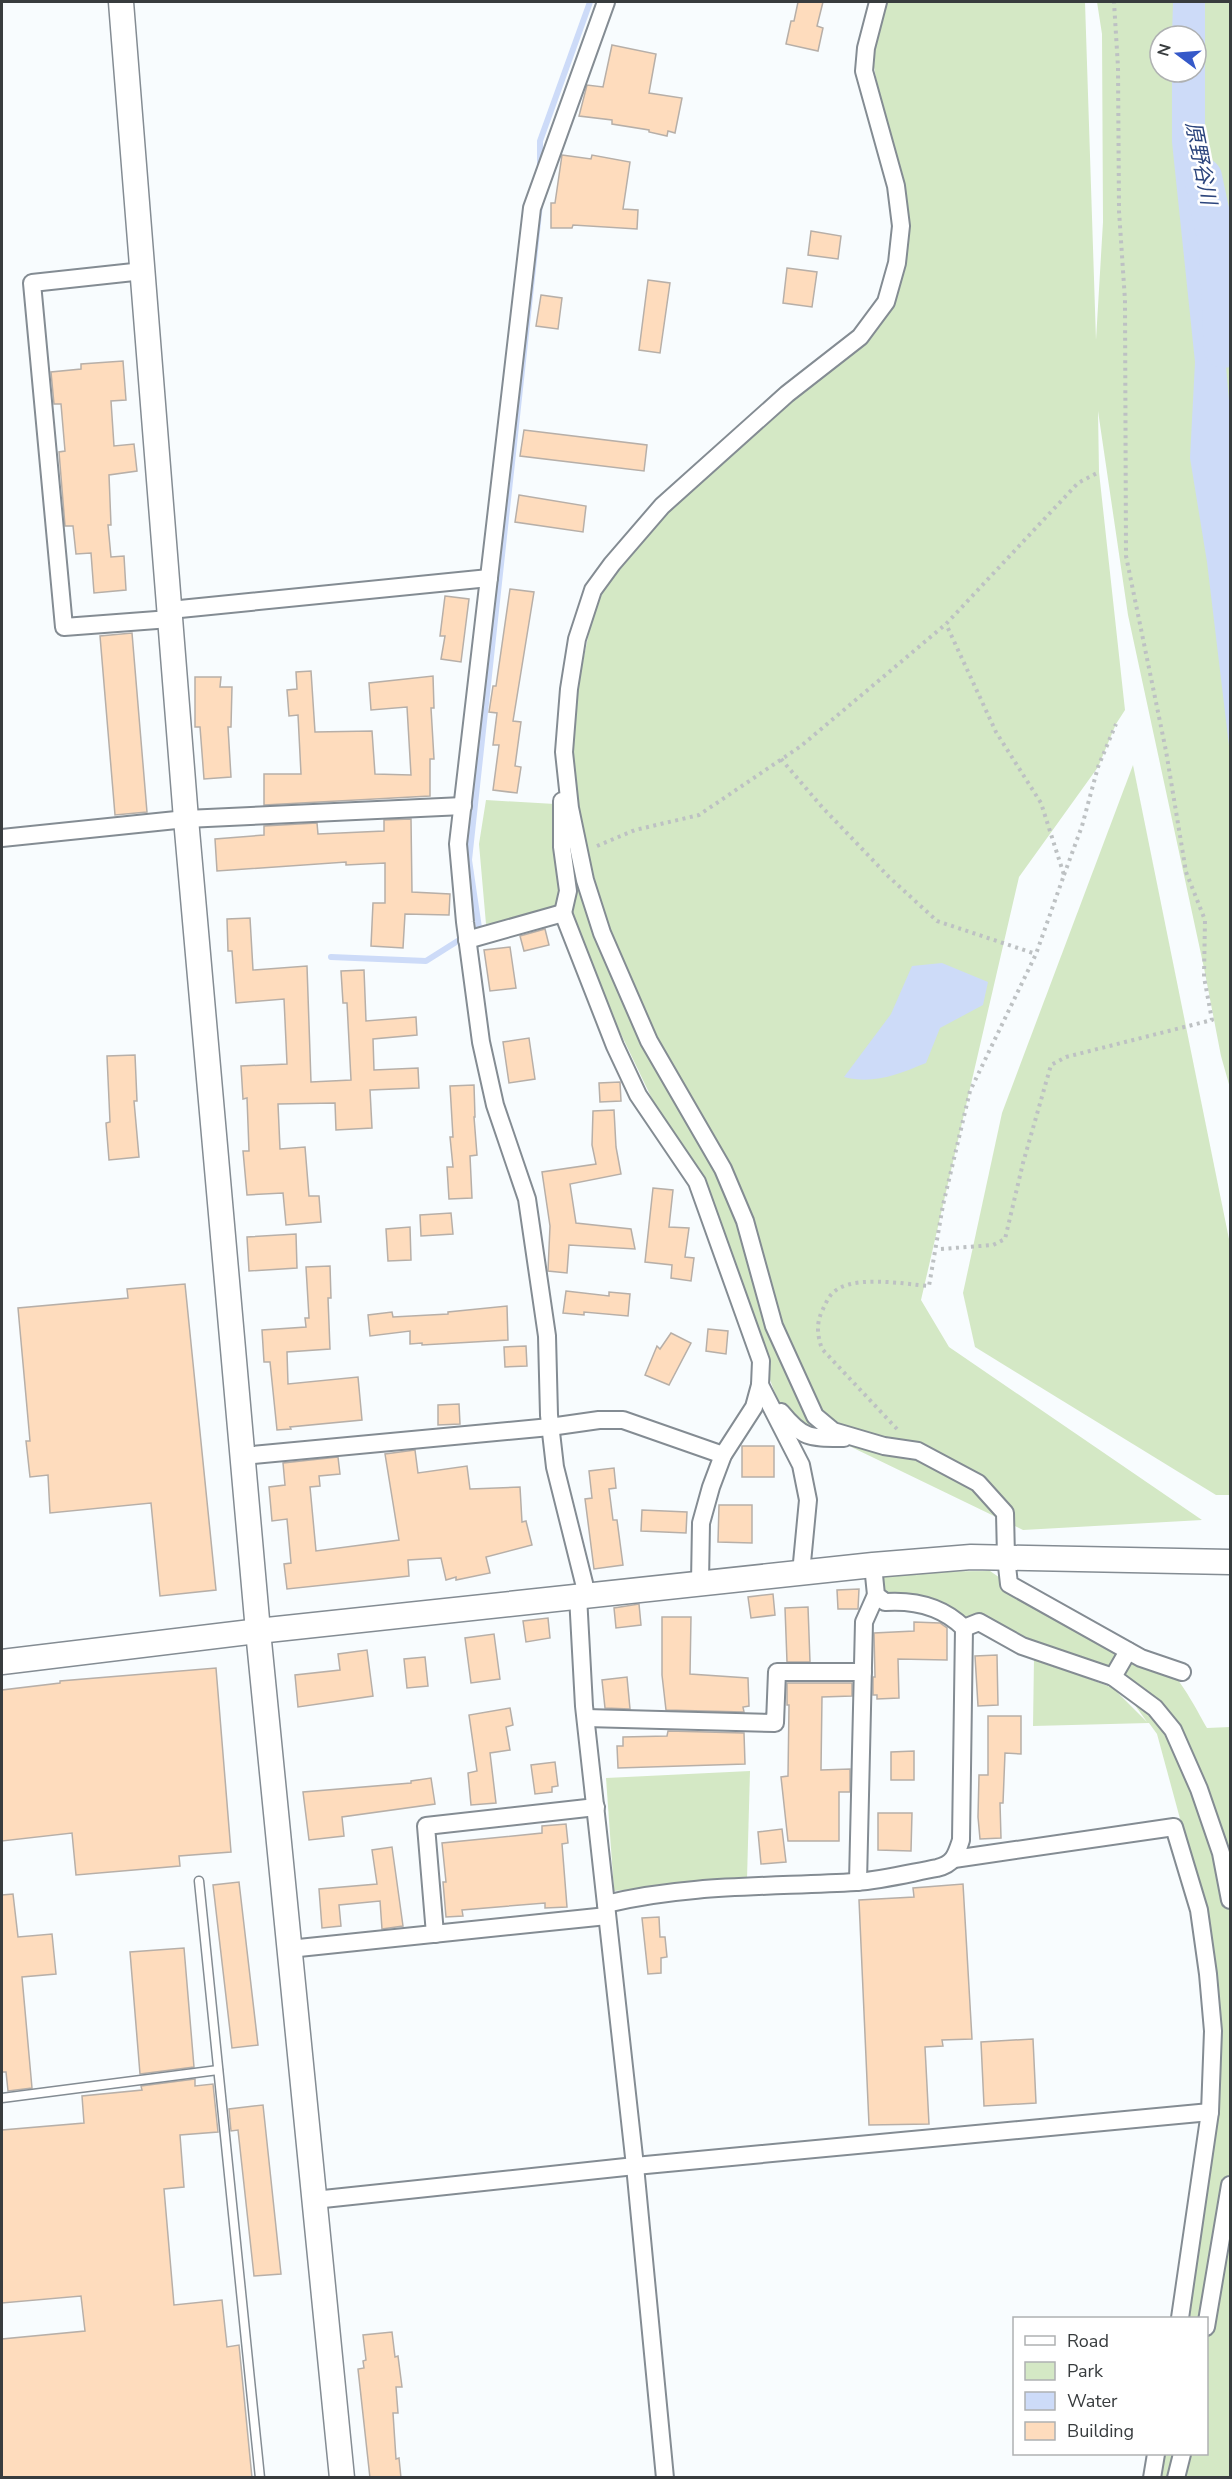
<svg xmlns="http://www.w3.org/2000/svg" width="1232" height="2479" font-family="'Nunito Sans','Noto Sans JP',sans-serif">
  <rect width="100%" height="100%" fill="#f8fcfe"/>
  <g fill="#d4e8c5" fill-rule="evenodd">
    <path d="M881,2H1085L1096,340L1103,222L1102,34L1097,2H1230V1088L1221,1056L1204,968L1128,615L1098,411L1099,472L1125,710L1116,724L1098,767L1019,877L921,1300L949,1347L1202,1520L1023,1530L783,1414L739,1299L677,1151L563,913L486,924L479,844L486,800L555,804L563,848L564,752L600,580L708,465L886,302L896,186L874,67L876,10ZM1160,36H1196V72H1160Z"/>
    <path d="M1133,765L1230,1244V1495H1216L975,1347L963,1293L1002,1113Z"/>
    <path d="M990,1571L1009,1584L1121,1647L1113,1677L979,1622L964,1628L943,1605L880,1598L884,1572Z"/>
    <path d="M1034,1658L1113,1688L1147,1722L1117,1680L1123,1659C1137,1666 1159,1666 1170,1672C1181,1679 1200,1716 1207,1728L1230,1727V2477H1159L1163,2454H1206V2318H1187L1200,2241L1217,2114L1207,1918L1157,1734L1149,1723L1033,1726Z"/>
    <path d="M750,1771L747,1879L614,1891L606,1778Z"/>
  </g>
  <g fill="#cddbf8">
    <path d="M1173,2H1205V131L1230,411V754L1207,562L1190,458L1195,362L1172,142V72H1196V36H1172Z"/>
    <path d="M942,963L988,982L983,1005L940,1028L926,1063C899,1074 873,1085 844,1077L891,1014L912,966Z"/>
  </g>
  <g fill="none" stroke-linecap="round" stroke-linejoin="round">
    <g stroke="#cddbf8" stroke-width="6">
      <path d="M540,166V141L590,2"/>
      <path d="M473,932L479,928L469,860L540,204"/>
      <path d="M331,957L426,961L464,937"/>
    </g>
    <path stroke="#cddbf8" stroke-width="38" d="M1203,177L1218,247L1223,349"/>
  </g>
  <g fill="#fedcbd" stroke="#b7afa8" stroke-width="1.5">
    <path d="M798,2H823L817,26L823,28L818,51L786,44L791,21H794Z"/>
    <path d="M612,45L656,54L649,93L682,98L675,133L668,131L667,136L649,132V130L612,124V120L579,116L587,85L603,87Z"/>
    <path d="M562,155L591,159L592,155L630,162L623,209L638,210L637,229L573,225L572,228H551V203H555Z"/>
    <path d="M811,231L841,236L838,259L808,255Z"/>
    <path d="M787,268L817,272L812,307L783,303Z"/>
    <path d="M648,280L670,283L660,353L639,350Z"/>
    <path d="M541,295L562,298L558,329L536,326Z"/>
    <path d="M123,361L126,400L111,401L114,446L134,444L137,471L109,475L111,525H108L111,557L124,556L126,590L94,593L91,553L76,554L73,526H65L59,452L65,451L61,404H54L51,372L81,369V364Z"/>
    <path d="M524,430L647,445L644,471L520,456Z"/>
    <path d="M519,495L586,506L583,532L515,522Z"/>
    <path d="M510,589L534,592L513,721L521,722L515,766L521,767L517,793L493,790L499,745H493L497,713L489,712L493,686H496Z"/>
    <path d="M445,596L469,599L461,662L441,659L445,636H440Z"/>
    <path d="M132,633L147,812L115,815L100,636Z"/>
    <path d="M311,671L315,732L372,731L375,774L411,775L407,707L371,710L369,683L433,676L434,708H431L434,759H430V796L264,805V774H301L298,715L289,716L287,690L297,689L296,672Z"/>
    <path d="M195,677H221L220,687H232L231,727H228L231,777L204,779L200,727H195Z"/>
    <path d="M411,819L412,892L450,894L449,915L405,914L403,948L371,946L373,903H385V863L346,865V862L217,871L215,839L264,835V826L317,823L318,834L384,831V820Z"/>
    <path d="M250,918L253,970L307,966L311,1082L351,1080L347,1003H343L341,971L364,970L366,1021L416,1017L417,1035L373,1039L374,1070L418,1068L419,1088L370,1090L372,1128L336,1130L335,1103L278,1104L280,1149L305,1147L309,1196H319L321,1222L286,1225L283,1193L247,1195L243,1151H249L247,1098L243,1099L241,1066L287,1064L284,999L236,1003L232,951H228L227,919Z"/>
    <path d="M545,929L549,945L524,951L520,936Z"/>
    <path d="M510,947L516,988L490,991L484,950Z"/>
    <path d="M529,1038L535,1079L509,1083L503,1042Z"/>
    <path d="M135,1055L137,1101H134L139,1157L109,1160L106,1123L110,1122L107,1056Z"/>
    <path d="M620,1082L621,1101L600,1102L599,1083Z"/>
    <path d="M474,1085L475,1117H474L477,1155L470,1156L472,1198L449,1199L447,1167H453L450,1137H453L450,1086Z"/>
    <path d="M614,1110L616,1147L621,1174L570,1184L576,1223L631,1229L635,1249L569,1245L567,1273L548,1271L550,1226L542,1172L596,1164L592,1145L593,1111Z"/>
    <path d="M653,1188L673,1190L669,1227L689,1228L685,1257L694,1258L691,1281L671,1278L672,1265L645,1262Z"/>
    <path d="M451,1213L453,1234L421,1236L420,1215Z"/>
    <path d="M410,1227L411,1260L388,1261L386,1229Z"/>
    <path d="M296,1234L297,1268L249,1271L247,1237Z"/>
    <path d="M330,1266L331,1298H328L330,1349L287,1352L288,1384L358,1377L362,1420L290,1427L291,1429L277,1430L270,1362H264L262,1330L306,1327L305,1318H309L306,1267Z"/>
    <path d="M185,1284L216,1590L160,1596L151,1503L50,1513L48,1475L30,1477L26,1441H30L18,1308L128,1298L127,1289Z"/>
    <path d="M566,1291L609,1296V1292L630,1294L628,1316L584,1312V1315L563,1313Z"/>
    <path d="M507,1306L508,1340L422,1345V1343L410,1344V1331L370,1336L368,1315L392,1312L393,1317L448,1314V1312Z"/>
    <path d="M708,1329L728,1331L726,1354L706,1351Z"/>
    <path d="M671,1333L691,1343L669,1385L645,1375L657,1346L660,1349Z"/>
    <path d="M526,1346L527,1366L505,1367L504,1347Z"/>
    <path d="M459,1404L460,1424L438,1425V1405Z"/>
    <rect x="742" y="1446" width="32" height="31"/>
    <path d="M415,1450L418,1473L467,1466L470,1489L520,1487L522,1522L526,1521L532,1545L486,1557L490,1573L456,1580V1577L446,1580L441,1558L408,1560L409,1576L287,1589L284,1564L291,1563L287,1519L272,1521L269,1487L285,1485L283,1463L338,1457L340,1474L319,1476L320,1486L310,1487L316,1551L399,1540L385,1454Z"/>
    <path d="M614,1468L616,1488L609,1489L613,1520H617L623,1565L594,1569L585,1499L592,1498L589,1471Z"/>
    <path d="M719,1505H752V1543L718,1542Z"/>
    <path d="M642,1510L687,1512L686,1533L641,1531Z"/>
    <path d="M859,1589L858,1609H838L837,1590Z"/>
    <path d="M773,1594L775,1615L751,1618L748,1597Z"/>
    <path d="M639,1604L641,1625L616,1628L614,1608Z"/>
    <path d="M808,1607L810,1662H787L785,1608Z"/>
    <path d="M662,1617H691L690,1674L748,1678L749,1706L743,1707L744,1712L666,1710L662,1675Z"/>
    <path d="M548,1618L550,1638L526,1642L523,1621Z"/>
    <path d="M914,1622L940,1623L947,1628V1660L898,1659L899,1698L877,1699V1695H873V1677H875L874,1633L914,1631Z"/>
    <path d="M494,1634L500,1679L471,1683L465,1638Z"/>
    <path d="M367,1650L373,1696L298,1707L295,1675L340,1670L338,1654Z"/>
    <path d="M997,1655L998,1705L978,1706L975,1656Z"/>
    <path d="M425,1657L428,1686L407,1688L404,1659Z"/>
    <path d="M216,1668L231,1852L179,1856L180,1866L76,1875L72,1833L2,1841V1690L60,1683V1681Z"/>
    <path d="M627,1677L630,1709L605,1708L602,1680Z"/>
    <path d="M787,1683H852V1696L822,1697L821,1770L850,1769V1792H839V1841H788L781,1777L788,1776L789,1705H787Z"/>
    <path d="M510,1708L513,1725L506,1727L510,1750L490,1753L496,1803L471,1805L468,1773L477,1771L469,1715Z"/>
    <path d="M988,1716H1021V1754L1005,1753L1003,1803H1000L1001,1838L980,1839L978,1817L979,1775H988Z"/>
    <path d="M668,1731L744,1733L745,1764L618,1768L617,1746H623V1737L667,1736Z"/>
    <path d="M914,1751V1780H891V1752Z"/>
    <path d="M555,1762L558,1786L552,1787V1792L535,1794L531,1765Z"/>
    <path d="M431,1778L435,1804L342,1817L344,1836L309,1840L303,1792L411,1783V1781Z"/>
    <path d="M878,1813H912L911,1851L878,1850Z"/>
    <path d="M566,1824L568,1843L562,1844L567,1907L545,1908V1903L462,1910L463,1916L446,1917L443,1882H446L442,1843L542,1833V1826Z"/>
    <path d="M782,1829L786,1862L761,1864L758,1832Z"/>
    <path d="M392,1847L403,1926L382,1929L380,1901L339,1905L341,1926L322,1928L319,1889L377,1884L372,1850Z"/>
    <path d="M239,1882L258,2045L232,2048L213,1885Z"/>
    <path d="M963,1884L972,2039L942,2040L943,2046L925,2047L929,2124L869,2125L859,1900L914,1897L913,1888Z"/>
    <path d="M13,1894L18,1937L52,1934L56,1974L22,1977L32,2088L8,2091L6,2072H2V1895Z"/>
    <path d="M659,1917L660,1937H665L667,1957L661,1958V1973L648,1974L642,1918Z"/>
    <path d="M184,1948L194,2067L140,2074L130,1952Z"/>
    <path d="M1033,2039L1036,2103L984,2106L981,2042Z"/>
    <path d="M195,2079V2086L213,2084L218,2132L180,2135L184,2187L164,2189L174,2305L222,2300L227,2347L239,2345L252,2478H2V2339L85,2331L81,2296L2,2303V2130L84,2123L82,2096L142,2090L141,2086Z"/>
    <path d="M263,2105L281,2274L254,2276L238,2130L231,2131L229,2109Z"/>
    <path d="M392,2332L395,2357L398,2356L402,2387H396L398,2413H393L396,2459L399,2458L401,2478H370L358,2369L364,2368L363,2361L366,2360L363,2335Z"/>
  </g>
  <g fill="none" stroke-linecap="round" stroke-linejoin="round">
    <defs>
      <g id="lane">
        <path d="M199,1881L260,2478"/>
        <path d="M2,2098L218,2070"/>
      </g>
      <g id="street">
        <path d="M878,2L866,48L864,71L896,186L901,226L897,263L886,302L860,337L787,394L662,506L612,564L593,590L577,639L569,689L564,752L570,808L585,880L602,933L649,1041L723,1169L745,1221L774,1326L815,1416L833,1431L884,1446L918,1451L978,1483L1005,1513L1006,1557L1009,1584L1141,1658L1182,1672"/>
        <path d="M143,271L32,283L64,627L170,619"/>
        <path d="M170,610L489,578"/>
        <path d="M562,801V847L568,891L563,913"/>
        <path d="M2,838L186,819L463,806"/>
        <path d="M467,940L563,913L615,1046L638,1095L697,1182L761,1361L760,1385L754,1407L723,1455L711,1487L701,1523L700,1583"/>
        <path d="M760,1385L801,1465L808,1500L801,1573"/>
        <path d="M781,1412C803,1439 810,1438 844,1438"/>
        <path d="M242,1456L550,1427L599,1420H623L723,1455"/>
        <path d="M587,1595L555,1467L549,1415L547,1336L527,1199L495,1105L481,1042L465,922L458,844L532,208L606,2"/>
        <path d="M578,1596L584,1706L635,2166L665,2478"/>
        <path d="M964,1628L979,1622L1022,1646L1113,1677L1155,1708L1173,1730L1199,1789L1221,1853L1230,1900"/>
        <path d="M1113,1677L1128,1651"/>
        <path d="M586,1718L775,1723L777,1672H863"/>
        <path d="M954,1859L1174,1827L1199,1910L1208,1974L1213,2031L1210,2112L1180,2318"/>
        <path d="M858,1882L864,1622L876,1595"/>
        <path d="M606,1904C686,1884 773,1887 856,1882C883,1880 910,1873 937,1868C954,1864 956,1855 961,1840L964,1628C942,1606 915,1600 885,1602L876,1595L873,1565"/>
        <path d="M435,1934L426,1826L596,1807"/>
        <path d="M289,1949L607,1916"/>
        <path d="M314,2200L635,2166L1210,2112"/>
        <path d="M1206,2327L1230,2185"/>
        <path d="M1152,2478L1156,2454"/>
        <path d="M1176,2478L1182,2454"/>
      </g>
      <g id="secondary">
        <path d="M121,2L186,819L258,1631L342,2478"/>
        <path d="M2,1662L258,1631L873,1565L971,1557L1230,1562"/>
      </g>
    </defs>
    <use href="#lane" stroke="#848c93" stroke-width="11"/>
    <use href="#street" stroke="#848c93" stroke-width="20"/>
    <use href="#secondary" stroke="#848c93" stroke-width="27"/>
    <g stroke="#bdc1c3" stroke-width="4" stroke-dasharray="3 4.5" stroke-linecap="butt">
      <path d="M781,759L822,807L889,877L937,921L1036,954"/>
      <path d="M597,846L635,830L699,815L801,746L946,624L1078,483L1099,472"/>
      <path d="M1064,875L1082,826L1098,767L1116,724"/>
      <path d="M941,1249L993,1245L1005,1239L1023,1163L1051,1065L1066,1057L1212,1020L1204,977L1205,920L1186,872L1166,751L1126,556L1125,300L1119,211L1118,67L1114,2"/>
      <path d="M897,1429L822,1349C817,1334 816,1323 823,1309C825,1305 827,1300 830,1296C847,1273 903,1284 929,1286L943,1205L970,1091L1036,954L1064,875L1041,803L996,732L946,624"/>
    </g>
    <use href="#lane" stroke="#fff" stroke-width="8"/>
    <use href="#street" stroke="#fff" stroke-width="16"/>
    <use href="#secondary" stroke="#fff" stroke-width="24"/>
  </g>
  <g text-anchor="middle" stroke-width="5" stroke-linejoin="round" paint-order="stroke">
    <g font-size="21" font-style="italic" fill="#2c457d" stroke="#fff">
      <text transform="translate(1201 163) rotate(79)" y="7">原野谷川</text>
    </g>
  </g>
  <rect width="1232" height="2479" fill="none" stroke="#383c3e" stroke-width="6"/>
  <rect x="1013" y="2317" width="195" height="138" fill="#ffffff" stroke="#afb1b2" stroke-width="1.5"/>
  <rect x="1025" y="2336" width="30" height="9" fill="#ffffff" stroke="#afb1b2" stroke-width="1.5"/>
  <text x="1067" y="2347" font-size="18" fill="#383c3e">Road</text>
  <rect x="1025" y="2362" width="30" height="18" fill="#d4e8c5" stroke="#afb1b2" stroke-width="1.5"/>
  <text x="1067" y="2377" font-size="18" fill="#383c3e">Park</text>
  <rect x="1025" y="2392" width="30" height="18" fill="#cddbf8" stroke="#afb1b2" stroke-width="1.5"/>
  <text x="1067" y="2407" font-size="18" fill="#383c3e">Water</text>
  <rect x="1025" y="2422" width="30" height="18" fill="#fedcbd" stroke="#afb1b2" stroke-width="1.5"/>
  <text x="1067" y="2437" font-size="18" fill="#383c3e">Building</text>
  <g transform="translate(1178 54) rotate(286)"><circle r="28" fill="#ffffff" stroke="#afb1b2" stroke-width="1.5"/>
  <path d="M0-4.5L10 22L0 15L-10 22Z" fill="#3559c9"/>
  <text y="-9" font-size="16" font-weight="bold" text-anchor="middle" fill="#383c3e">N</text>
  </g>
</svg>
